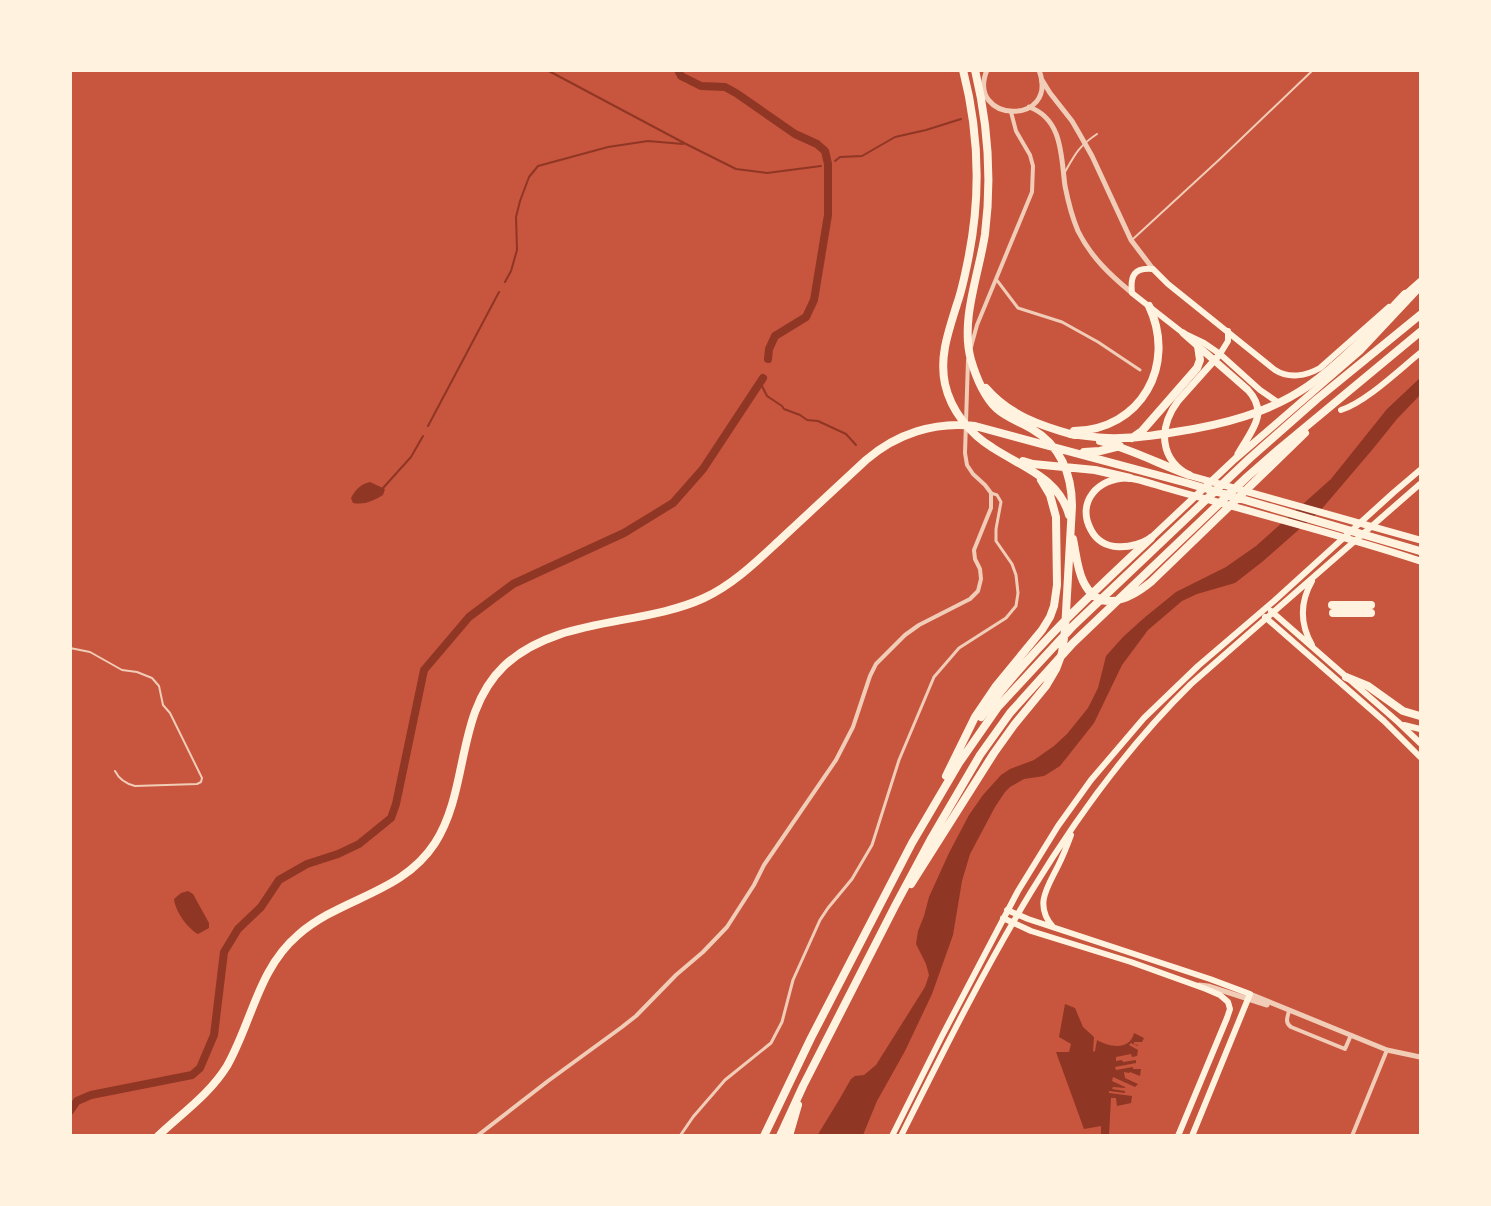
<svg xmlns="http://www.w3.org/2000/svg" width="1491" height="1206" font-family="'Roboto Condensed',sans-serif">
<rect width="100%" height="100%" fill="#c8553d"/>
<path fill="#8f3625" d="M1420 378V395L1397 419 1372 450 1320 511 1262 562 1235 583 1197 594 1182 601 1148 630 1122 665 1094 723 1060 766 1044 776 1024 779 1010 787 1005 792 995 807 970 854 962 881 953 935 932 994 905 1051 877 1101 863 1135 817 1136 839 1100 851 1079 855 1076 864 1075 876 1065 925 987 929 975 926 964 916 944 918 931 924 916 929 897 949 853 969 815 983 795 1001 775 1010 769 1034 760 1054 746 1067 734 1088 708 1098 688 1106 656 1123 637 1144 618 1176 592 1226 567 1256 546 1331 479 1387 409Z
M370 482 385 489 383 495C373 501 365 505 353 503L351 498C356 489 361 484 370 482Z
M188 891 193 894 209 923V928L198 934C188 929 175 911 174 899L181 893Z
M1065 1004 1075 1008 1083 1027 1094 1037 1093 1052 1095 1051 1097 1040C1109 1047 1130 1051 1134 1033L1144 1038 1142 1042H1134V1044L1138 1045V1046L1131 1043 1129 1045 1138 1050 1137 1056 1132 1057 1131 1054 1116 1057V1061L1122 1060 1123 1062 1136 1060V1063L1115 1067 1116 1070 1133 1067V1069H1141L1140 1076 1130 1072 1129 1073 1124 1072 1125 1078 1138 1084 1135 1087 1113 1077 1112 1081 1125 1087V1088L1113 1087 1112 1089 1125 1091V1093L1109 1091V1093L1132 1096 1131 1103 1117 1106 1116 1098H1111L1109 1135H1101V1126L1084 1129 1056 1052H1069L1071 1044 1059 1037Z"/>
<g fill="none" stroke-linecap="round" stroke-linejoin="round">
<path stroke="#8f3625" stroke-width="2" d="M547 70 686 144 736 169 767 173 821 166
M835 161 840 157 862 156 895 137 926 130 961 119
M505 282 511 271 517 250 516 217 520 201 529 177 538 166 608 147 648 141 683 144
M760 382 767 396 782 406 784 409 800 415 807 420 818 421 846 434 856 445
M428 426 499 292
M383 488 411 457 423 436"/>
<path stroke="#8f3625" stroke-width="8" d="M678 70 681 76 701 86 725 87 736 93 795 134 817 144 825 151 828 164V215L814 300 806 317 775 336 769 349 768 359
M70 1111 77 1101 91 1095 192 1075 200 1068 214 1035 224 952 238 929 261 907 279 880 307 864 338 854 359 844 391 818 396 804 424 670 469 617 513 584 624 533 673 503 703 469 763 378"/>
<path stroke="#f1ccb7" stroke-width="2" d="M1065 172C1075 154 1079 146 1097 134
M1133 239 1221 158 1313 70
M70 648 90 652 122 670 137 672 152 678 159 686 163 705 170 713 202 778 201 782 197 784 135 786C127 784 119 779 115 771"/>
<path stroke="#f1ccb7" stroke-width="3" d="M996 279 1018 308 1062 322 1098 342 1140 370
M680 1136 693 1117 725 1080 771 1043 782 1022 793 980 820 920 828 908 852 879 872 845 899 760 934 677 959 648 1006 618 1016 606 1018 593 1016 575 1012 564 996 541V529L1001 502 997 495 991 493"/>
<path stroke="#f1ccb7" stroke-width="4" d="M971 347 977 325 1032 192 1033 166 1030 155 1016 131 1011 112
M1289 1011C1287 1018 1285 1023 1291 1027L1345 1049 1351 1035
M477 1136 548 1081 622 1027 636 1016 676 975 703 952 727 927 754 885 764 865 836 760 853 727 870 676 876 664 905 635 919 625 970 599 978 591 981 579 980 569 975 559 974 550 991 508V493L985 485 973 474 967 465 965 453 968 360
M1352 1136 1387 1050"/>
<path stroke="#f1ccb7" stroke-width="5" d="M987 70C965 123 1060 127 1039 70
M1042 80 1050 93 1072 121 1079 133 1092 156 1131 240 1153 269
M1029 107C1063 119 1061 157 1065 186 1068 201 1072 217 1078 231 1091 257 1110 275 1132 293
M1199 985 1208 986 1267 1005
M1250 994 1387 1050 1420 1057"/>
<path stroke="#fff3e0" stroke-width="6" d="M1402 297 1420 281
M1220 354 1228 341V331
M1276 401 1260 390 1220 354 1204 343 1183 333 1132 293C1130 276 1134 267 1153 269L1168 284 1275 370C1289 379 1306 376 1320 368L1389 307
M1341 410C1366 402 1399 370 1420 353
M1271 611 1398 722 1420 743
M1265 617 1384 721 1420 757
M1312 645C1300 624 1300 602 1312 581
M1404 725 1420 729
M1007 910 1028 919 1210 979 1250 994 1192 1136
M1003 918 1031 931 1131 962 1206 989 1220 995 1228 1002 1230 1009 1227 1018 1178 1136
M1053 927C1034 905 1047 888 1058 866 1063 856 1067 846 1071 835
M892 1136 942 1036 1018 891 1058 826 1091 780 1144 718 1198 666 1274 601 1393 493 1420 470
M901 1136C981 976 1062 811 1191 684L1420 484"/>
<path stroke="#fff3e0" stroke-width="7" d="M1420 287 1360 351 1235 459 1151 538C1132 549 1103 553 1091 530 1076 502 1098 478 1127 478 1135 478 1145 482 1153 484 1172 490 1191 495 1210 500 1280 520 1351 538 1420 561
M1183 333 1248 390C1270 414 1250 432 1238 454
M1220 354 1178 401C1158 428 1159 460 1191 476L1420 540"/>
<path stroke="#fff3e0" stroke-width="8" d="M963 70C979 132 981 197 968 260 965 275 962 290 957 304 949 330 939 356 945 384 951 411 970 434 993 448 1022 467 1059 478 1069 515
M986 388C1009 415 1041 426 1074 435
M1074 431C1141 430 1177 365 1149 306
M1070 434C1086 436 1103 439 1120 438 1138 438 1157 435 1175 432 1222 425 1269 413 1308 386 1345 360 1375 326 1405 294
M1132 438 1142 431 1197 368 1200 360 1198 346
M1100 441C1131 449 1159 464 1189 475
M1084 452 1100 451 1120 446
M1023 461 1033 464 1095 470 1130 478
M1073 539C1076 553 1077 568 1083 581 1099 615 1130 599 1151 582L1305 433
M1332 605H1371
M1333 613H1371
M1346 677 1368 686 1403 711 1420 716
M981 717C1030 651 1091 594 1151 538
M946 776 975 717 996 686 1042 630 1050 617 1054 606 1057 585 1056 517 1050 495 1041 480
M911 884 994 753 1014 725 1046 686 1056 669 1062 653 1065 630 1072 506C1072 474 1060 445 1032 429 1020 422 1007 418 996 408 983 395 976 377 971 360 960 320 979 274 985 234 992 179 988 124 975 70
M158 1136C182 1113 209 1095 227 1066 252 1022 258 969 298 935 341 897 402 894 435 843 470 788 455 713 504 666 557 616 641 627 704 598 734 584 758 560 782 538 810 512 838 486 866 460 896 434 935 421 975 426L1187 483 1420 551
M764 1136 811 1038 912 843 959 763 998 707 1074 625 1250 458 1317 399 1420 315
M780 1136 803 1086 895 906 932 837 980 755 1010 713 1073 643 1247 477 1279 449 1420 332
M789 1136 798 1105"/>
</g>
<rect width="1491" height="1206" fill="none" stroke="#fff3e0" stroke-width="144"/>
</svg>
